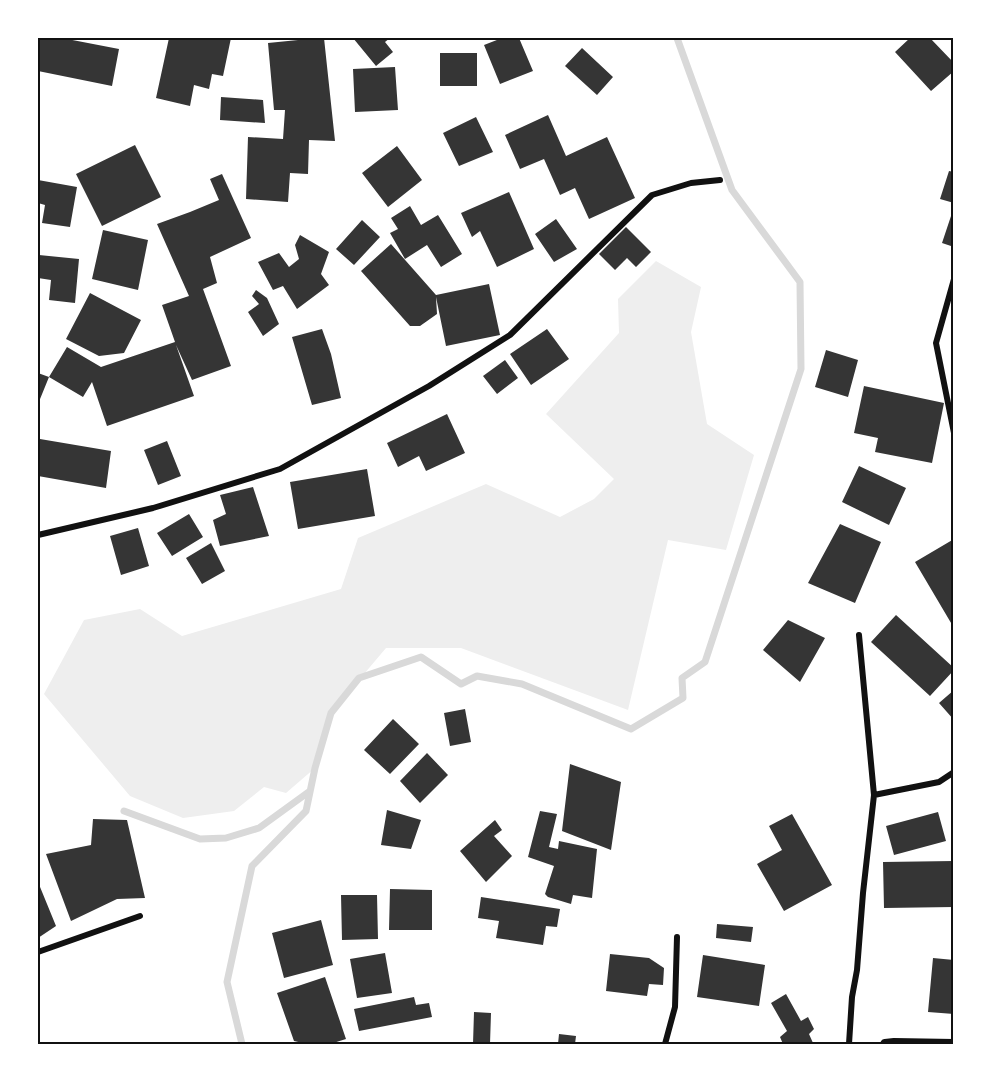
<svg xmlns="http://www.w3.org/2000/svg" width="991" height="1082" font-family="'DM Sans',sans-serif">
<rect width="100%" height="100%" fill="#fff"/>
<path fill="#eee" d="M656 261 701 287 691 332 707 424 754 455 726 550 668 540 628 710 461 648H386L331 713 315 768 286 793 264 787 234 811 183 818 130 796 44 694 84 620 140 609 182 636 341 589 358 538 486 484 560 517 594 499 614 479 546 414 619 333 618 299Z"/>
<g fill="none" stroke-linecap="round" stroke-linejoin="round">
<path stroke="#d9d9d9" stroke-width="7" d="M124 811 200 839 226 838 259 828 310 791
M242 1044 227 982 252 866 306 811 315 768 331 713 359 678 421 657 461 684 477 676 522 684 631 729 683 698 682 678 705 662 801 369 800 282 732 190 677 38"/>
</g>
<path fill="#353535" d="M38 38H62L119 49 112 86 38 71Z
M169 38H231L223 76 212 74 209 89 194 85 190 106 156 98Z
M318 38H324L335 141 309 140 308 174 290 173 288 202 246 199 248 137 283 139 285 110H274L268 43Z
M353 38H390L385 42 393 52 376 66Z
M502 38H519L533 71 500 84 484 45Z
M910 38H930L954 63V71L931 91 895 52Z
M582 48 613 77 597 95 565 66Z
M440 53H477V86H440Z
M395 67 398 110 355 112 353 69Z
M221 97 263 100 265 123 220 120Z
M548 115 566 156 607 137 635 198 589 219 575 188 560 195 544 159 520 169 505 135Z
M476 117 493 152 459 166 443 133Z
M135 145 161 197 102 226 76 174Z
M397 146 422 180 388 207 362 173Z
M949 171 954 172V203L940 199Z
M222 174 251 238 210 257 217 283 203 289 231 366 192 380 176 345 194 396 107 426 92 382 83 397 49 377 67 347 101 367 175 342 162 305 189 296 157 224 190 212 219 200 210 179Z
M38 180 77 187 70 227 42 223 45 205 38 203Z
M509 192 534 249 497 267 480 231 472 237 461 213Z
M410 206 421 225 438 215 462 254 441 267 427 245 405 259 390 233 398 229 391 218Z
M954 207V247L942 243Z
M556 219 577 249 554 262 535 234Z
M362 220 380 237 354 265 336 249Z
M626 227 651 252 636 267 627 258 615 270 599 254Z
M103 230 148 240 138 290 92 279Z
M300 235 329 252 321 274 329 285 297 309 283 286 273 290 258 262 279 253 289 267 299 259 295 245Z
M391 244 436 295 489 284 500 335 446 346 436 297 437 314 420 326H410L361 271Z
M39 255 79 259 75 303 49 300 51 280 38 278Z
M256 290 267 298 279 324 263 336 248 312 259 304 252 296Z
M90 293 141 320 124 353 99 356 66 339Z
M322 329 331 354 341 398 312 405 292 337Z
M547 329 569 359 531 385 510 354Z
M826 350 858 360 848 397 815 387Z
M505 360 518 378 497 394 483 376Z
M38 373 49 377 38 404Z
M864 386 944 403 932 463 875 452 878 438 854 433Z
M447 414 465 453 426 471 419 456 398 467 387 443Z
M40 439 111 451 106 488 38 476V456Z
M167 441 181 476 158 485 144 450Z
M859 466 906 488 889 525 842 502Z
M367 469 375 516 298 529 290 482Z
M253 487 269 536 220 546 213 520 226 514 220 495Z
M189 514 203 537 172 556 157 533Z
M840 524 881 542 855 603 808 583Z
M138 528 149 566 121 575 110 536Z
M954 539V628L915 562Z
M211 543 225 571 202 584 186 558Z
M896 615 954 668V670L930 696 871 642Z
M788 620 825 638 800 682 763 650Z
M954 690V720L939 703Z
M465 709 471 742 450 746 444 713Z
M393 719 419 744 390 774 364 750Z
M427 753 448 775 420 803 400 781Z
M570 764 621 782 611 850 562 831Z
M387 810 421 820 411 849 381 845Z
M540 811 557 814 549 847 558 849 559 841 597 849 592 898 573 895 571 904 548 897 545 894 554 866 528 857Z
M938 812 946 841 894 855 886 826Z
M792 814 832 885 784 911 757 864 782 850 769 826Z
M93 819 127 820 145 898 117 899 71 921 46 854 91 845Z
M495 820 502 830 494 836 512 856 486 882 460 851Z
M954 861V907L884 908 883 862Z
M38 882 56 926 38 938Z
M390 889 432 890V930H389Z
M341 895H377L378 939 342 940Z
M481 897 560 909 557 927 546 926 543 945 496 938 499 921 478 918Z
M321 920 333 965 284 978 272 933Z
M717 924 753 927 751 942 716 938Z
M385 953 392 993 357 998 350 959Z
M610 954 649 958 664 968 663 985 649 984 647 996 606 991Z
M703 955 765 965 759 1006 697 997Z
M933 958 954 960V1014L928 1012Z
M325 977 346 1039 330 1044H307L294 1041 277 993Z
M786 994 801 1021 808 1017 814 1029 809 1034 813 1043 810 1044H783L780 1037 787 1031 771 1003Z
M414 997 416 1005 429 1003 432 1017 359 1031 354 1009Z
M474 1012 491 1013 490 1044H473Z
M559 1034 576 1036 575 1044H558Z"/>
<g fill="none" stroke-linecap="round" stroke-linejoin="round">
<path stroke="#111" stroke-width="6" d="M954 279 936 343 954 433
M38 535 153 508 280 469 429 386 510 335 652 195 691 183 720 180
M874 795 939 782 954 772
M38 952 140 916
M665 1044 675 1007 677 937
M849 1044 852 997 857 970 863 893 874 795 859 635"/>
<path stroke="#111" stroke-width="10" d="M885 1044 894 1043 954 1044"/>
</g>
<rect width="991" height="1082" fill="none" stroke="#ffffff" stroke-width="78"/>
<rect x="39" y="39" width="913" height="1004" fill="none" stroke="#111" stroke-width="2"/>
</svg>
